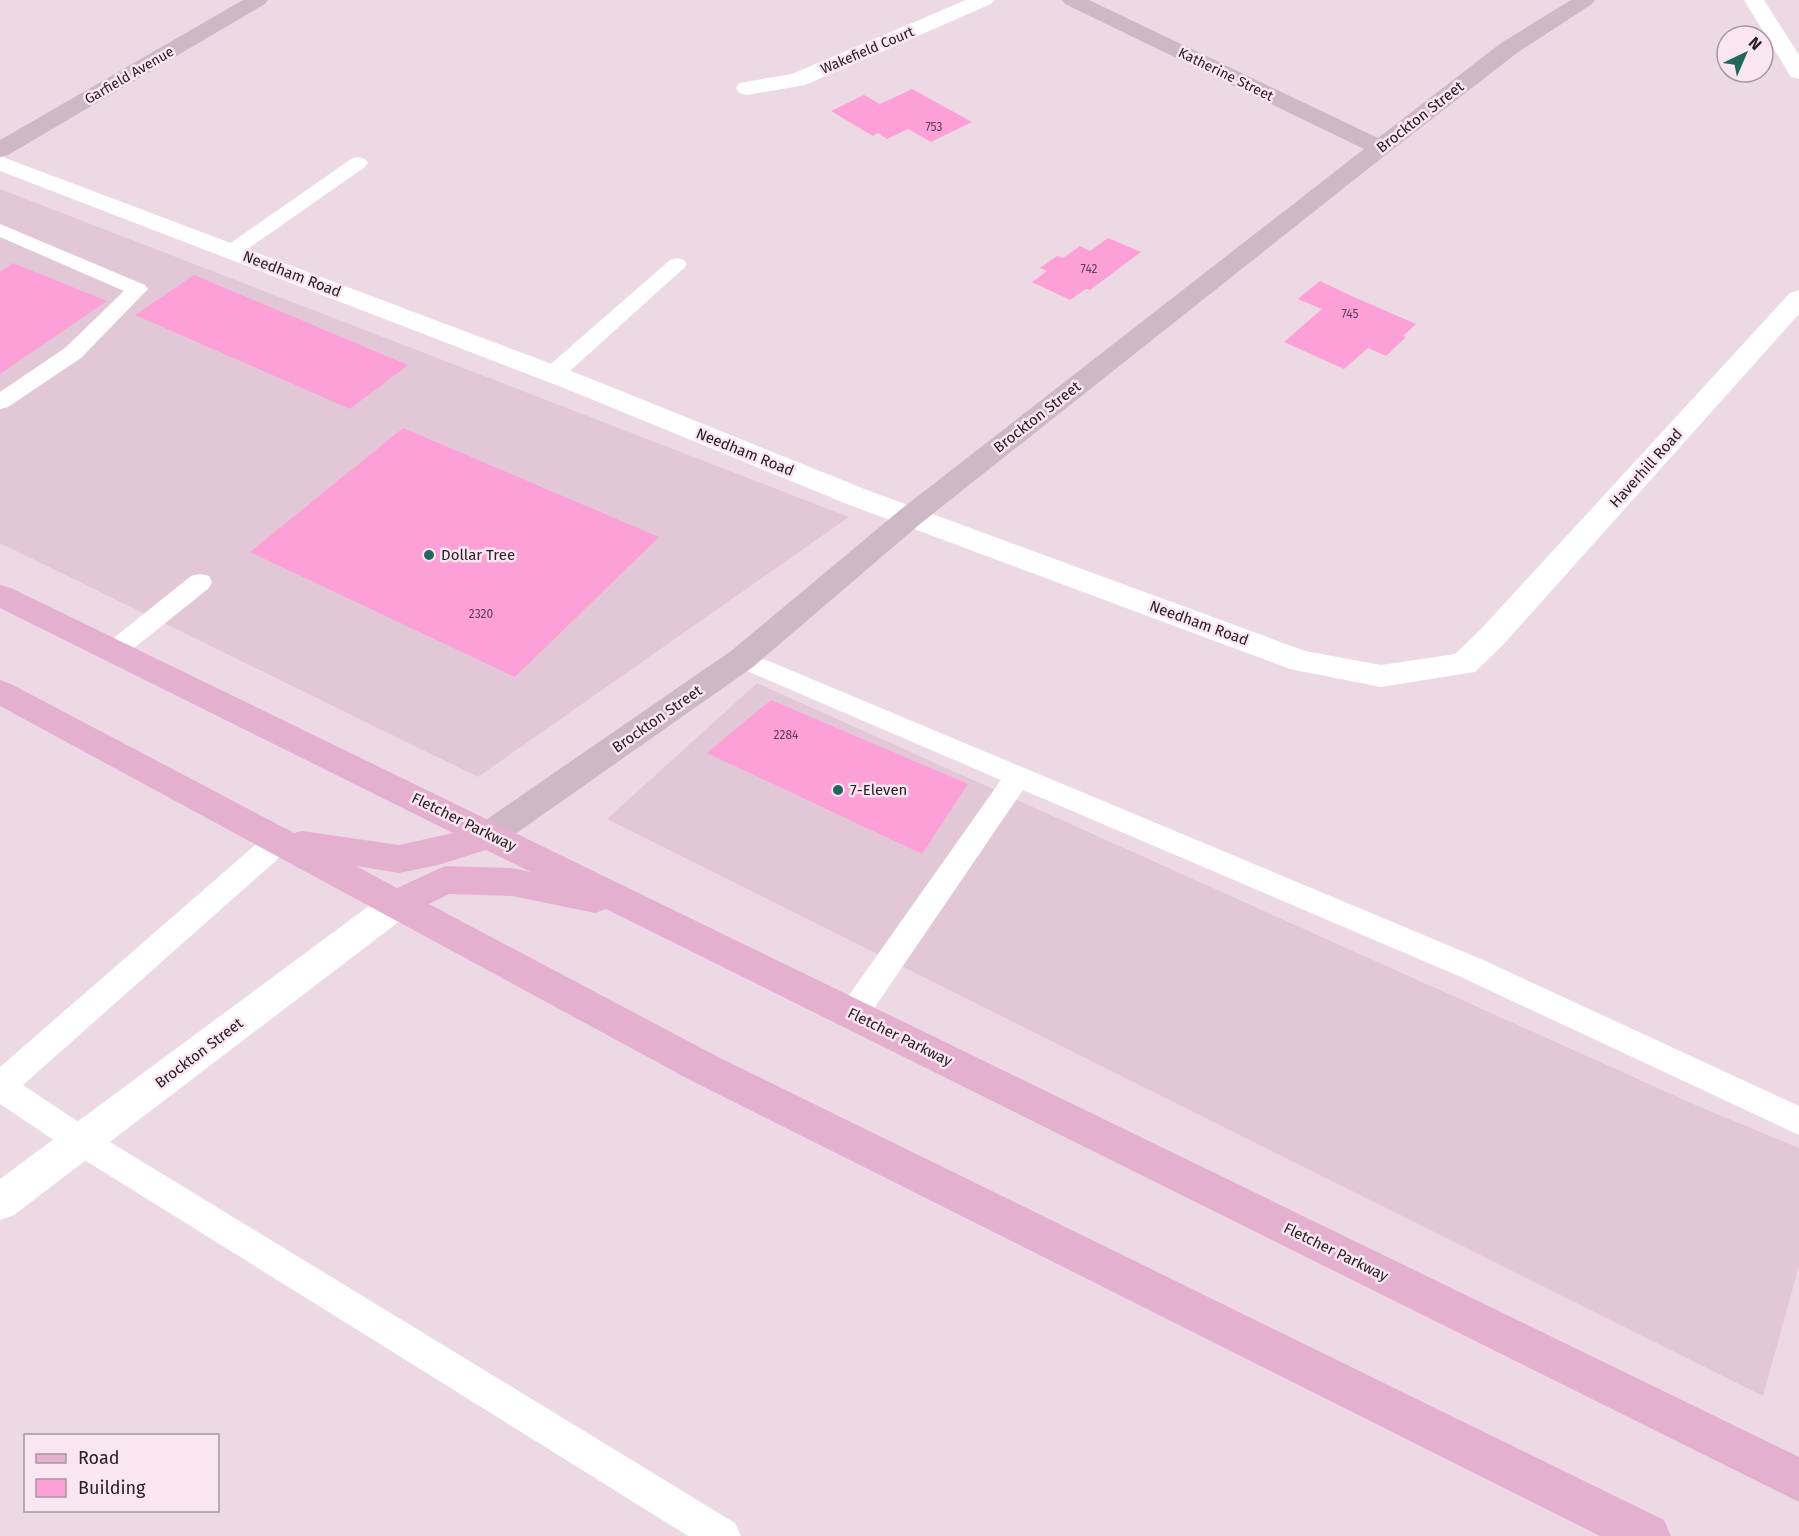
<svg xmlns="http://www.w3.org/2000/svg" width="1799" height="1536" font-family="'Fira Sans',sans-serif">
<rect width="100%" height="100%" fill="#edd9e4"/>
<path fill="#e2c8d7" d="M0 189 849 517 478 777 0 543Z
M757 683 1700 1107 1799 1148V1266L1763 1396 607 819Z"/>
<path fill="#fda0d7" d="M912 89 972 122 931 142 908 129 887 139 878 133 873 136 831 111 864 95 880 104Z
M1108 238 1141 252 1090 290 1086 289 1070 300 1032 282 1047 271 1040 268 1057 256 1063 258 1080 246 1090 251Z
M13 263 107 301 0 374V272Z
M194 275 408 365 350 409 135 315Z
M1320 281 1356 298 1416 324 1403 336 1406 337 1386 356 1368 348 1344 369 1284 342 1322 309 1298 299Z
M403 428 659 537 515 677 250 552Z
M771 700 968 784 922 854 707 753Z"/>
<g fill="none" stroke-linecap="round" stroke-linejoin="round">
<path fill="#fff" fill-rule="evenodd" d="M358 157 365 159 368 163 365 167 239 255H225L222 251 225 247 351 159Z
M0 224 145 285 148 289 81 358 8 407 0 409V392L65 348 124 291 0 237Z
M677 258 684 260 687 264 684 268 561 379 553 381 545 379 542 374 545 369 670 260Z
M200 574 209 576 212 582 209 588 123 657 114 660 105 657 101 651 105 645 191 576Z
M742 650 1481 959 1799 1106V1135L1461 977 1023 790 864 1023 853 1027 842 1023 838 1014 842 1005 1001 780 733 665 729 659 733 653Z
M279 830 289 833 293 841 289 849 23 1085 92 1131 735 1523 741 1536H688L70 1151 0 1104V1067L269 833Z"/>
<path fill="#fff" fill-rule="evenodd" d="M966 0H994L991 4 805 85 747 95 739 93 736 88 739 83 792 74Z
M1744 0H1764L1799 55V79L1791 77Z
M0 156 589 378 867 490 1305 651 1381 665 1455 654 1481 629 1790 293 1799 290V314L1503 645 1475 672 1381 687 1290 669 847 504 569 390 0 171Z
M397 890 409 894 415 904 409 914 14 1215 0 1220V1179L385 894Z"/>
<path fill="#cfb8c6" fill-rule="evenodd" d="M243 0H268L265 4 8 155 0 157V140Z
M1062 0H1089L1378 138 1501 43 1571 0H1595L1592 4 1517 53 1388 153 920 524 753 667 501 844 489 848 477 844 472 835 477 826 731 651 900 510 1364 149 1065 4Z"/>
<path fill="#e5b0d0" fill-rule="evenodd" d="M0 585 11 588 1799 1457V1502L606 909 595 913 512 896 449 894 429 904 718 1057 1664 1520 1671 1536H1600L692 1081 0 706V680L11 684 294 833 302 831 399 845 453 833 0 608ZM486 850 531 872 512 868 445 866 397 888 356 866 399 873 438 865Z"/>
</g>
<g fill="#20685e" stroke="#fae6f1" stroke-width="2">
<circle cx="429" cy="555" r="6"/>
<circle cx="838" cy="790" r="6"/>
</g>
<g text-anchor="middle" stroke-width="5" stroke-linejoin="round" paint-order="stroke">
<g font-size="12" fill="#5d4152">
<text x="934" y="131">753</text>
<text x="1089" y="273">742</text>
<text x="1350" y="318">745</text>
<text x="481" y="618">2320</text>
<text x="786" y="739">2284</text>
</g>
<g font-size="14" fill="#282125" stroke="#fae6f1">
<text transform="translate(867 50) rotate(-23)" y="5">Wakefield Court</text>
<text transform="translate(1226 74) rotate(26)" y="5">Katherine Street</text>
<text transform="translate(129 75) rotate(-30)" y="5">Garfield Avenue</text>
</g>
<g font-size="15" fill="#282125" stroke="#fae6f1">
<text transform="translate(1420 117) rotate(-38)" y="5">Brockton Street</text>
<text transform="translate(292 274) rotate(21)" y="5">Needham Road</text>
<text transform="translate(1037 417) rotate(-38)" y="5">Brockton Street</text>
<text transform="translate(745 452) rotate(22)" y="5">Needham Road</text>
<text transform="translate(1646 468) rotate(-48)" y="5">Haverhill Road</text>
<text transform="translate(1199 623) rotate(20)" y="5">Needham Road</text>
<text transform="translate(657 719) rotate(-35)" y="5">Brockton Street</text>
<text transform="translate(464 822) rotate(26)" y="5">Fletcher Parkway</text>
<text transform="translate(900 1037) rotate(26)" y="5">Fletcher Parkway</text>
<text transform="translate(199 1053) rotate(-37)" y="5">Brockton Street</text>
<text transform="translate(1336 1252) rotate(26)" y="5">Fletcher Parkway</text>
</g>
<g font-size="15" fill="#282125" stroke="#fae6f1" text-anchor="start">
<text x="441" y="560">Dollar Tree</text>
<text x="850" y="795">7-Eleven</text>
</g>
</g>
<rect x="24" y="1434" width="195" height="78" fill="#fae6f1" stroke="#a6979f" stroke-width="1.5"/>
<rect x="36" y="1454" width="30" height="9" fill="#e5b0d0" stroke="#a6979f" stroke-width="1.5"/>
<text x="78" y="1464" font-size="18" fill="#282125">Road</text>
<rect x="36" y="1479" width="30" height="18" fill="#fda0d7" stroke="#a6979f" stroke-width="1.5"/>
<text x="78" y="1494" font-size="18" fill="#282125">Building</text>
<g transform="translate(1745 54) rotate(44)"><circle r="28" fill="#fae6f1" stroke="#a6979f" stroke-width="1.5"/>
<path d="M0-4.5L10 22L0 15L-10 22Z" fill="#20685e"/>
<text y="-9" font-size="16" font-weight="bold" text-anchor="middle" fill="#282125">N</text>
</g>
</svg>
